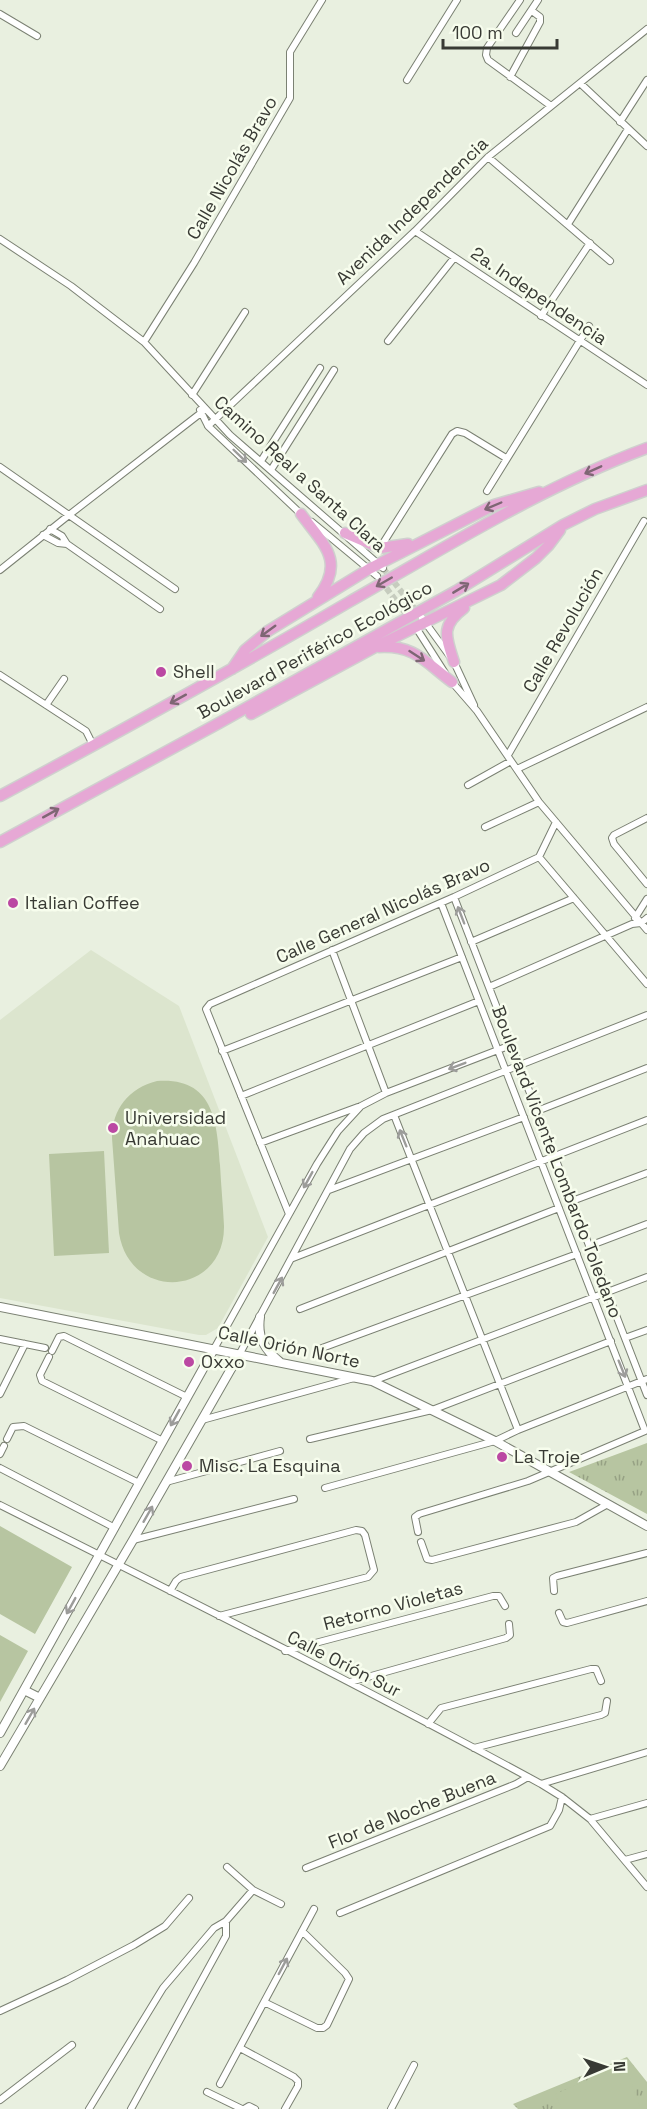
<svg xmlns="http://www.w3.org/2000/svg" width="647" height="2109" font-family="'Space Grotesk',sans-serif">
<defs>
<pattern id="grass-tufts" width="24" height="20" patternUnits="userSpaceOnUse" patternTransform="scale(1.5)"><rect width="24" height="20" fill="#b7c5a1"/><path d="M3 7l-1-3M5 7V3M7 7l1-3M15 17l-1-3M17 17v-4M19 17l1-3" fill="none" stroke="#96a184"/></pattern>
</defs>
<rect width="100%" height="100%" fill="#e9f0e0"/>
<path fill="#dce5ce" d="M91 950 179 1006 268 1237 218 1328 206 1335H199L0 1298V1020Z"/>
<path fill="url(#grass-tufts)" d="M647 1443V1514L569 1472Z
M627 2057 647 2082V2109H518L513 2104Z"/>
<path fill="#b7c5a1" d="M157 1081C214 1077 217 1122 220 1165 221 1185 223 1205 224 1226 225 1296 130 1303 119 1233L112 1138C112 1109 129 1088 157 1081Z
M104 1151 109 1253 54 1256 49 1154Z
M0 1526 72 1567 35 1634 0 1614Z
M0 1635 28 1651 0 1702Z
M625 2064 640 2107 634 2109H562L555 2094Z"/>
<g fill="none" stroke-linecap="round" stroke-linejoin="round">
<path stroke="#c6ccbe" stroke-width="6" stroke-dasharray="6 3" stroke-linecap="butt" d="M383 568 418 613
M381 581 409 618"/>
<defs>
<path id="street" d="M520 0 487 48 486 55 488 60 551 106
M0 14 37 36
M516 33 538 0
M510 77 540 22V17L532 11
M407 80 457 0
M581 84 647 146
M620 122 647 80
M488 157 610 261
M568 224 628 129
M415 231 647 385
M0 239 71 286 144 342 230 435 383 568
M541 316 590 243
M388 341 454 258
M144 342 194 263 290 98V52L322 0
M192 395 245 312
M200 410 208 426 301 514
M208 426 415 231 488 157 647 29
M261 461 320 368
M0 467 175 589
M271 470 334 370
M487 491 589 326
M312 522 377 576
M50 529 62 536 67 544 160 609
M43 535 58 543 67 544
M380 548 452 434 457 431 465 433 506 458
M0 570 69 515 206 409
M422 618 454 662 474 705
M415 626 445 673
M0 675 86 731 93 745
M451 681 477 711 539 802 647 930
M46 705 64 679
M508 755 644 521
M517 769 647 707
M468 785 511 761
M647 818 614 835 612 838 614 844 647 884
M485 827 539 802
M539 857 647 984
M454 897 647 1395
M635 918 647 899
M471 942 574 898
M332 950 386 1093
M489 987 632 924 641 923 647 918
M222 1051 462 957
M241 1096 479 1001
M537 1111 647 1068
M394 1115 518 1430
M260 1143 358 1107
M329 1190 524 1117
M572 1201 647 1173
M289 1214 206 1009 210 1004 454 897 539 857 556 822
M589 1246 647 1224
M293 1258 647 1120
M300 1309 559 1208
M625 1338 647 1330
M0 1339 45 1348
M322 1348 577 1254
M214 1349 317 1164 338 1131 361 1106 386 1093 511 1045
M52 1351 59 1337 64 1336 187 1397
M239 1355 350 1149 364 1133 383 1119 647 1015
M49 1357 40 1375 42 1381 163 1441
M373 1381 647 1277
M0 1394 25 1344
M202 1420 354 1378
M7 1439 13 1427 24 1426 139 1483
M310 1439 432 1410 611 1341
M0 1454 4 1446
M0 1468 115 1528
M166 1482 280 1451
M325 1488 495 1441 518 1430 647 1379
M0 1505C181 1596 363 1687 541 1784L562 1797 590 1819 647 1887
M418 1532 415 1517 419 1514 528 1481 645 1431 441 903
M133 1540 294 1499
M421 1542 427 1559 432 1560 576 1522 608 1504
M170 1591 176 1581 181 1577 356 1530 362 1531 365 1535 374 1570 368 1577 219 1616
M554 1591 553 1578 557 1576 647 1553
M559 1613 563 1622 567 1623 647 1601
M285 1651 493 1596H499L505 1606
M350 1682 506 1638 510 1635 509 1624
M428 1724 441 1708 591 1669H596L601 1681
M474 1748 601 1715 605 1713 607 1701
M541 1784 647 1752
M590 1819 647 1803
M625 1860 647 1854
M227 1867 253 1890 281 1904
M306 1868 516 1784 528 1777
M340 1913 550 1826 559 1810 562 1797
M264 2002 317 2028H323L327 2025 349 1979 345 1973 302 1931
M0 2011 67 1980 134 1945 165 1926 189 1898
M240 2048 294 2077 298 2081V2086L285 2109
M220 2084 314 1909
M207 2092 242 2109
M0 2100 72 2045
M89 2109 163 1988 214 1928 226 1921 253 1890
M131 2109 226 1936V1921
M244 2109 249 2106 255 2109
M391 2109 414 2065"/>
<path id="secondary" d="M0 1307 372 1381 495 1441 647 1526
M260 1317C257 1338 265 1350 280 1362
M24 1690 40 1698
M0 1733 214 1349
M0 1766 133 1540 239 1355"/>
<path id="highway" d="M301 514C323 544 346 561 318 597
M345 533 380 548 408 544
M379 647C415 645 425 662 452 682
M454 662C446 637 440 626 464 608
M232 669 245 650 268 631 369 569 494 505 539 492
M251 714 375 647 501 585 536 558 548 546 560 530
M0 796C117 733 234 669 349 602 446 547 542 487 647 448
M0 842 219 723 456 591 563 525 595 509 647 490"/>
</defs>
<use href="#street" stroke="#7b8173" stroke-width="8"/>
<use href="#secondary" stroke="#7b8173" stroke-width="10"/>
<use href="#highway" stroke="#cfd0ce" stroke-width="13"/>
<use href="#street" stroke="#fff" stroke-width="6"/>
<use href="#secondary" stroke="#fff" stroke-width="8"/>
<use href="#highway" stroke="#e6a8d5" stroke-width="10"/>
</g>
<defs><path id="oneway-shaft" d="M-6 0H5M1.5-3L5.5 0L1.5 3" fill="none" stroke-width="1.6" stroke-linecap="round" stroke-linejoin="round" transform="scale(1.5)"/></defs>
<g stroke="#9c9c9a">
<use href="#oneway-shaft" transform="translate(240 456) rotate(44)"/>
<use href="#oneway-shaft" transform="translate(461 915) rotate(-111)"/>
<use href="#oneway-shaft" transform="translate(457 1066) rotate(159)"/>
<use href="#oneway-shaft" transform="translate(403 1138) rotate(-112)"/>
<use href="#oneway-shaft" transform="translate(308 1180) rotate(119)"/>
<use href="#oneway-shaft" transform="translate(278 1285) rotate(-61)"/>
<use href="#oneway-shaft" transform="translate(622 1369) rotate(68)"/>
<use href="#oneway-shaft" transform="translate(175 1418) rotate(119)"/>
<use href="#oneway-shaft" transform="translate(148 1514) rotate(-60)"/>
<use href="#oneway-shaft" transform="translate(71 1606) rotate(119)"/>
<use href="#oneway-shaft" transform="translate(30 1716) rotate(-60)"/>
<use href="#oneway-shaft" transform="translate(283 1966) rotate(-62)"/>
</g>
<g stroke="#7e6674">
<use href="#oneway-shaft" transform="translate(593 470) rotate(156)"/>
<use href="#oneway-shaft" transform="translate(493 506) rotate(157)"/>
<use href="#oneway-shaft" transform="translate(384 582) rotate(150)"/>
<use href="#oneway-shaft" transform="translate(461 588) rotate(-31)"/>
<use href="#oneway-shaft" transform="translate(268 631) rotate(144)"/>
<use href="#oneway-shaft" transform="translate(417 656) rotate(33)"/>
<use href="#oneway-shaft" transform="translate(178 699) rotate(151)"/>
<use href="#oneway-shaft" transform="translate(51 813) rotate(-29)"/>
</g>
<g fill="#bb48a3" stroke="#f7fded" stroke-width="2">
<circle cx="161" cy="672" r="6"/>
<circle cx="13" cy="903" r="6"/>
<circle cx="113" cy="1128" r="6"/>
<circle cx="189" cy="1362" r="6"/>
<circle cx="502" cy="1457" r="6"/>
<circle cx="187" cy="1466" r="6"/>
</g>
<g text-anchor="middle" stroke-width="5" stroke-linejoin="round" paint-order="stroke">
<g font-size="18" fill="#383a34" stroke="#f7fded">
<text transform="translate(232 168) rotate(-60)" y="6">Calle Nicolás Bravo</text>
<text transform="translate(412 211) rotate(-44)" y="6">Avenida Independencia</text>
<text transform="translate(539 296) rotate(34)" y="6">2a. Independencia</text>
<text transform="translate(300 474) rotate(42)" y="6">Camino Real a Santa Clara</text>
<text transform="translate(563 630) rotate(-60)" y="6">Calle Revolución</text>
<text transform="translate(315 650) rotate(-29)" y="6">Boulevard Periférico Ecológico</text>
<text transform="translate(383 911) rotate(-24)" y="6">Calle General Nicolás Bravo</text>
<text transform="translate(557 1162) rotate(69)" y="6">Boulevard Vicente Lombardo Toledano</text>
<text transform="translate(289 1347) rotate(12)" y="6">Calle Orión Norte</text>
<text transform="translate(393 1606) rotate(-15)" y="6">Retorno Violetas</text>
<text transform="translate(344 1664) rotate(27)" y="6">Calle Orión Sur</text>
<text transform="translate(412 1810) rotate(-22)" y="6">Flor de Noche Buena</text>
</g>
<g font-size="18" fill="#383a34" stroke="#f7fded" text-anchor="start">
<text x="173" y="678">Shell</text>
<text x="25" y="909">Italian Coffee</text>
<text x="125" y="1124">Universidad<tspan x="125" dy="21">Anahuac</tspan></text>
<text x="201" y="1368">Oxxo</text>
<text x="514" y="1463">La Troje</text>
<text x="199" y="1472">Misc. La Esquina</text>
</g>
</g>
<g transform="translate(605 2067) rotate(88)" stroke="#f7fded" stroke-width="4.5" paint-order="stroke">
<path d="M0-4.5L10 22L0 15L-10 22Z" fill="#383a34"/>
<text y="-9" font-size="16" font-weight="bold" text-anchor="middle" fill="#383a34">N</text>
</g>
<path d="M443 39v9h114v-9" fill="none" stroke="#383a34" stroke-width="3"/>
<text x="452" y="39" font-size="18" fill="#383a34" stroke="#f7fded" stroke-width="4.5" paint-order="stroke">100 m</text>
</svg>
